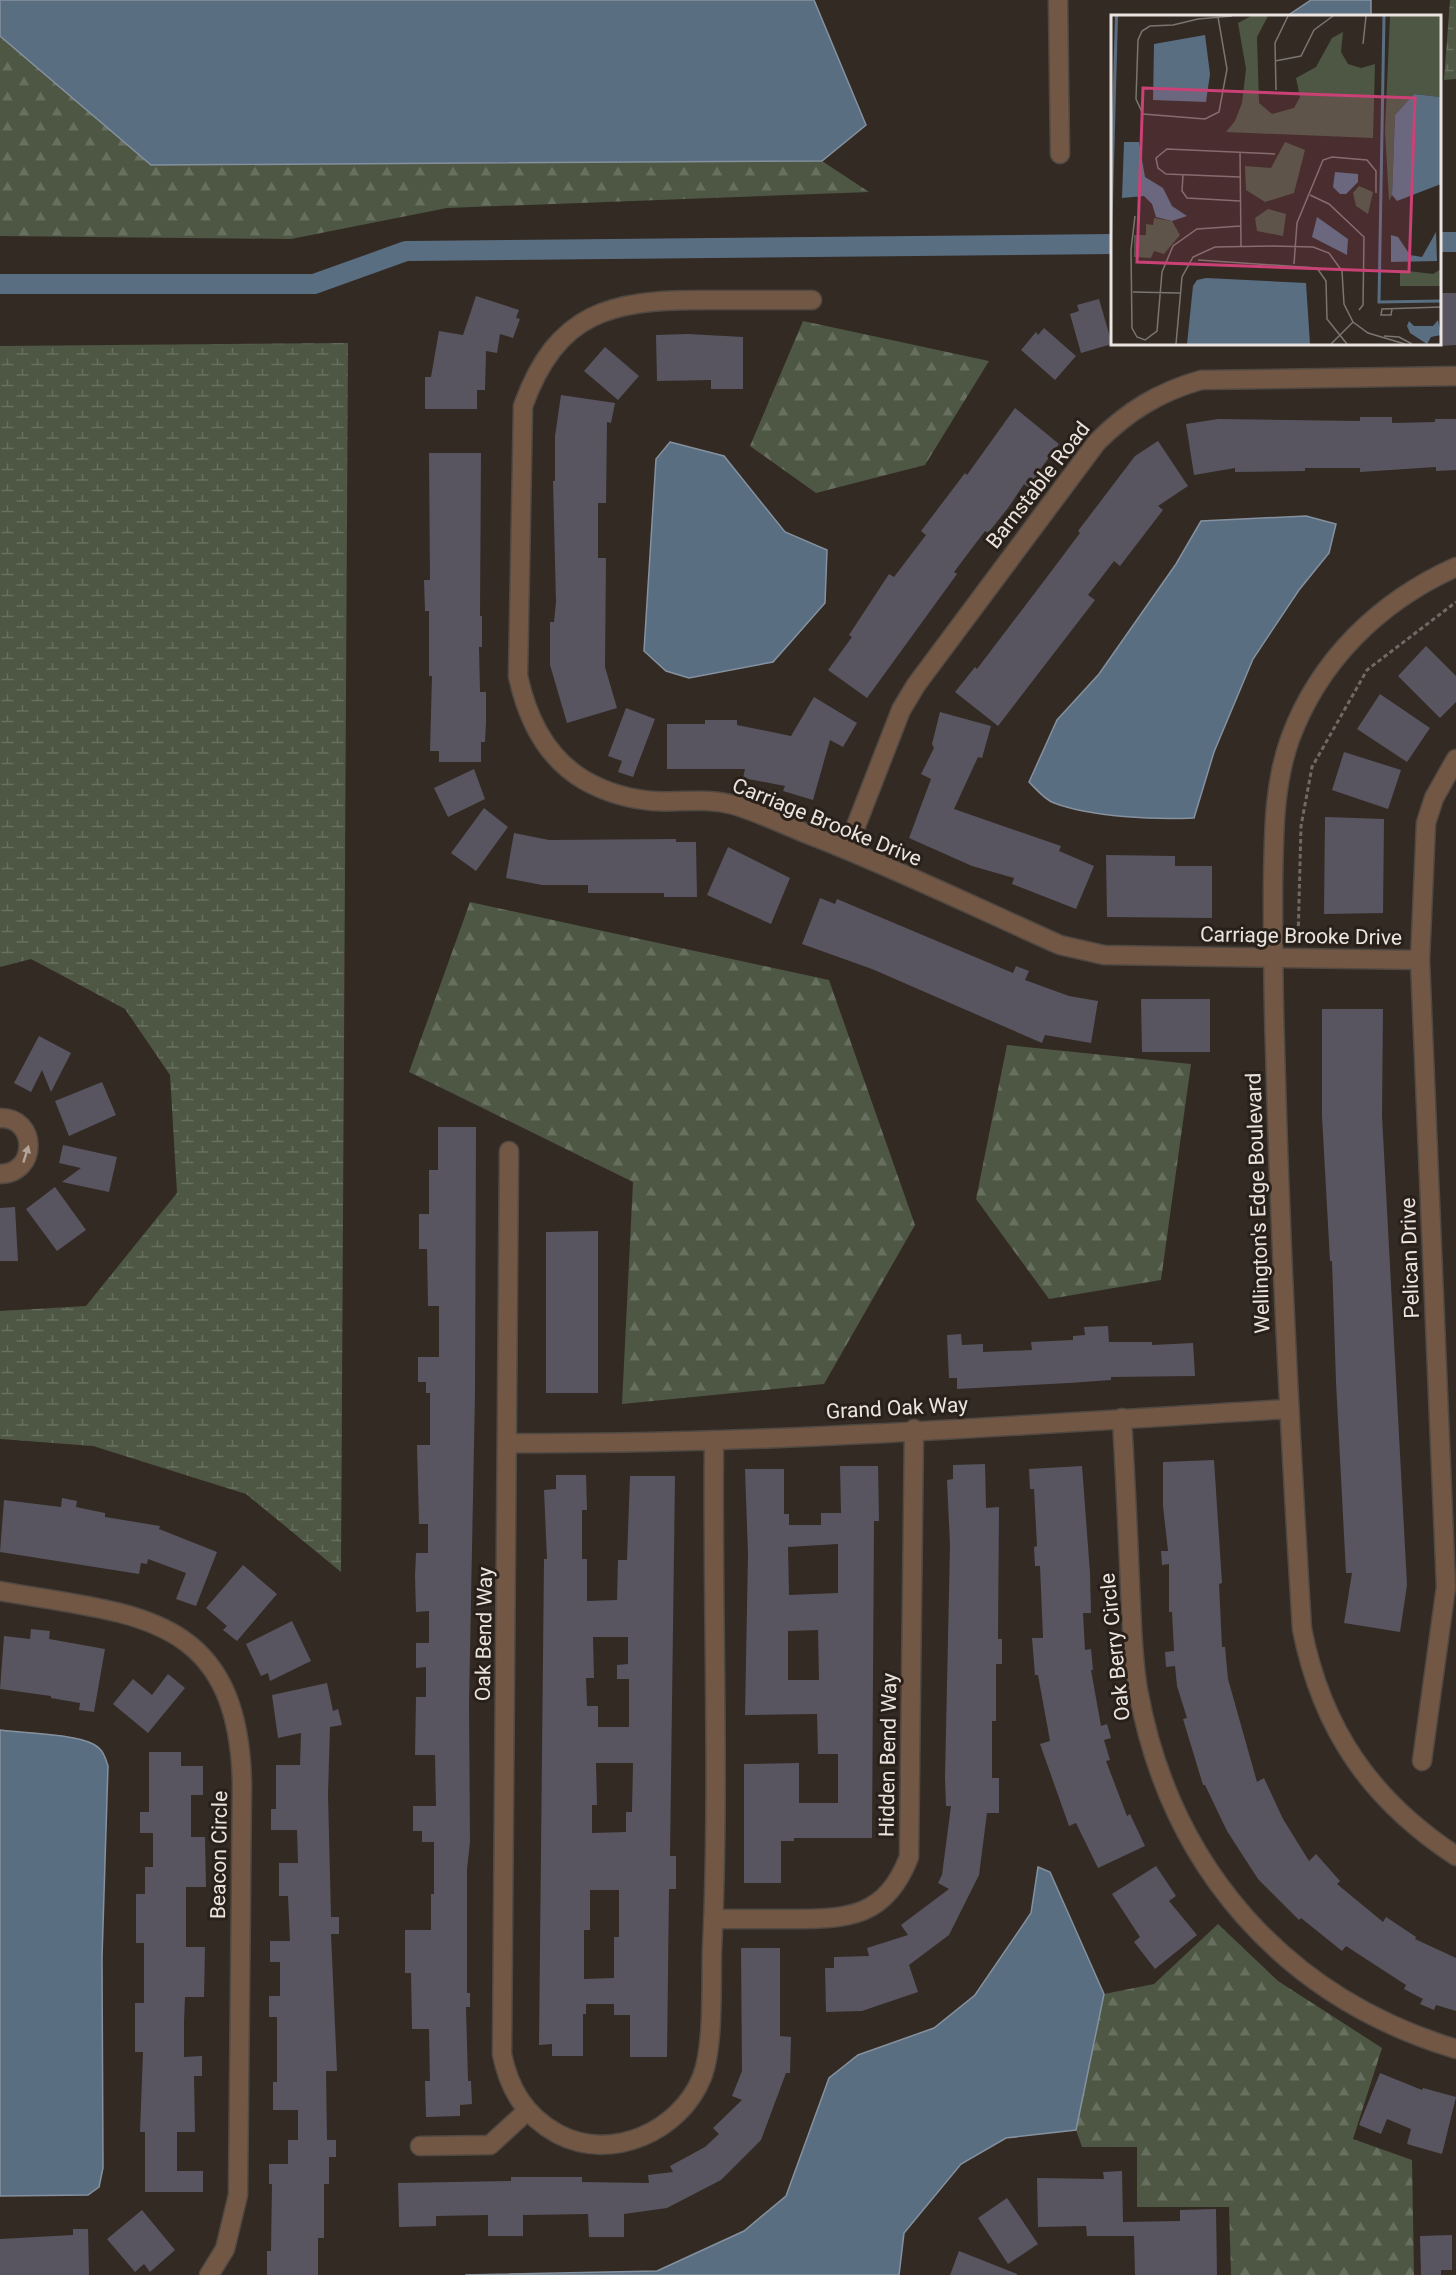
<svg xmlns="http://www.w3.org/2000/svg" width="1456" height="2275" font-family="Roboto,sans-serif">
<defs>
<pattern id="forest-firs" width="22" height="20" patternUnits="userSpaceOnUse" patternTransform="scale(1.5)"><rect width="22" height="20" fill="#4d5743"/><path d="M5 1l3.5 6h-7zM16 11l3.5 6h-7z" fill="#676f5e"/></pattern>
<pattern id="wetland-marsh" width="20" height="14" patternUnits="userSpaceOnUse" patternTransform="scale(1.5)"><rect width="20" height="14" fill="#4d5743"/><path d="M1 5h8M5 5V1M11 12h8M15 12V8" fill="none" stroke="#676f5e"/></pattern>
</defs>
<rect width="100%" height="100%" fill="#332a24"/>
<path fill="url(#forest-firs)" d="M0 36 151 165 822 161 869 192 447 208 291 239 0 236Z
M803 321 989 361 925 465 816 493 750 446Z
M470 902 829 980 915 1225 824 1384 622 1404 633 1182 409 1072Z
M1007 1045 1191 1064 1161 1280 1049 1299 976 1199Z
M1218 1924 1278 1981 1382 2048 1353 2139 1412 2160 1414 2275H1231L1229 2207H1137V2147H1082L1076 2130 1104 1994 1154 1984Z"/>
<path fill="url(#wetland-marsh)" d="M1450 0H1456V79L1444 80Z
M348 343 341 1572 246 1494 93 1446 0 1439V1311L86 1306 177 1193 170 1075 125 1009 31 959 0 967V346Z"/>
<path fill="#5a6e82" stroke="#85919e" stroke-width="1.5" d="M0 0H814L866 125 822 161 151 165 0 36Z
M1311 0H1371V16H1287Z
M670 442 724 456 785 532 827 550 825 603 773 662 689 678 666 671 644 651 656 459Z
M1306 516 1336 524 1329 553 1299 590 1253 659 1214 752 1194 818C1155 820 1092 817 1054 803 1045 800 1036 789 1029 782L1057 720 1099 674 1176 564 1201 521Z
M0 1730C24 1733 74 1734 93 1744 103 1749 105 1757 108 1766L102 1958 103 2168 99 2187 88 2195 0 2196Z
M1038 1867 1050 1872 1104 1994 1076 2130 1006 2138 961 2164 904 2233 899 2275H465L657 2271 744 2231 786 2196 829 2078 858 2055 934 2028 975 1995 1031 1913Z"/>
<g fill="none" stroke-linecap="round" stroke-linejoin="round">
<path stroke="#5a6e82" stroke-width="20" d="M1440 242H1456
M0 284H314L406 251 1112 244"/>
</g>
<path fill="#585560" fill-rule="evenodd" d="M1440 293H1456V345L1440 346Z
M476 296 519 310 516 318 520 319 513 338 500 334 497 353 486 351 485 390H477V409H425V377H431L439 331 463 335Z
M1099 299 1112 344 1081 353 1070 314 1079 311 1077 305Z
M1044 328 1076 356 1055 380 1021 350 1036 332 1038 335Z
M688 334 743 337V389H711V380L657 381 656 335Z
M605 347 639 376 618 400 584 371Z
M561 395 615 403 611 423 607 422 606 503H598V558H606L605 667 617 708 567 723 550 665V622H554L556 602 553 481H555V436Z
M1015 408 1059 444 1036 475 1039 477 1031 489 1024 484 1008 508 988 533 985 531 954 572 957 574 867 698 828 670 852 637 849 635 889 574 894 577 926 535 921 531 965 473 967 475Z
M1360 417H1392V423L1435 422V419H1456V470L1436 471V467L1360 472V468H1305V471L1235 472V468L1194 475 1186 424 1218 419 1360 421Z
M1158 441 1188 486 1158 506 1163 510 1120 566 1114 561 1088 595 1095 600 998 726 955 692 975 667 977 669 1053 569 1080 533 1078 531 1135 456Z
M429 453H481L480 616H482V647H479L480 692H486V723L485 742H481V762H439V751H430L432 676H429V611H425L424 580H430Z
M1426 646 1456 676V702L1440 718 1398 676Z
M1380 694 1430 728 1407 762 1357 729Z
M814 697 857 723 843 747 830 740 813 800 783 791 785 786 743 778 745 769H667V724H705V720H737V725L791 736Z
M626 708 655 719 633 777 618 772 622 761 608 756Z
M940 712 991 726 982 758 978 757 954 809 1061 846 1059 851 1094 866 1076 909 1012 884 1014 878 972 866 909 838 931 779 921 774 934 748 932 744Z
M1344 752 1401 770 1388 809 1332 790Z
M474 769 485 799 448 817 434 788Z
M484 808 508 827 476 871 451 853Z
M1325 817 1384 819 1383 913 1324 914Z
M514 833 549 840 676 839V842H696L697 897H664V893H588V885H542L506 878Z
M728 847 790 878 771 924 707 895Z
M1106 855 1175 856V866H1212V918L1107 917Z
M820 898 835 904 837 899 1013 973 1016 966 1029 971 1025 980 1069 996 1098 1001 1091 1043 1045 1035 1042 1043 872 969 802 944Z
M1141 999H1210V1052H1142Z
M1322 1009H1383L1382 1116 1407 1585 1400 1632 1344 1623 1352 1573H1346L1336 1382 1332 1261H1330L1322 1116Z
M39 1036 71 1053 51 1092 42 1070 31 1092 14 1083Z
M102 1082 116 1115 69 1136 55 1101Z
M438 1127H476L475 1393 469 1704 470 1842 467 1869V1993H470V2007H466L468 2081H471L472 2104 460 2105V2116L426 2117 425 2081H430L429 2029H412L411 1973H405V1930H431V1894H434V1842H422V1831H413V1806H436L435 1755H415L416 1697H426V1667L416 1668V1643H429V1611L416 1612 415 1576 416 1553H428V1524H419L417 1445H430V1393H426V1382H418V1357H439V1306H428L427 1249H419V1214H429V1170H438Z
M63 1145 117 1157 109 1192 62 1182 81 1168 59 1163Z
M55 1187 86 1230 57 1251 26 1209Z
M15 1207 18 1261H0V1208Z
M598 1231V1393H546V1232Z
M1108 1326 1109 1342H1152V1345L1193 1343 1195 1376 1111 1377V1380L1069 1383 957 1389V1378H949L947 1335 961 1334 962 1345 983 1344V1352L1032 1350 1031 1342 1073 1340V1336L1085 1335 1084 1327Z
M1214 1460 1222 1583 1219 1584 1222 1647H1225L1228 1679 1257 1782 1264 1778 1283 1819 1309 1861 1316 1854 1340 1881 1337 1884 1383 1922 1386 1917 1416 1937 1415 1939 1456 1958V2011L1436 2005 1434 2010 1420 2004 1423 1999 1404 1989 1406 1985 1346 1946 1342 1951 1301 1918 1299 1920 1258 1879 1227 1831 1205 1785H1203L1183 1719 1187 1718 1177 1686 1175 1666 1166 1667 1165 1652 1174 1651 1172 1612H1169V1564L1162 1565 1161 1551H1168L1163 1506V1462Z
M985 1464 986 1508 999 1507 998 1639H1002V1664H996V1721H992V1778H999V1813H987L979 1875 949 1935 909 1965 918 1992 862 2011 826 2012 825 1968H834V1957L869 1956 867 1948 908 1935 901 1925 949 1889 938 1883 942 1875 951 1806H946L945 1778 950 1545 947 1480 953 1479V1465Z
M840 1466H878L879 1521H874L872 1838H794V1841H781V1883H744V1764L799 1763V1803H838V1754H818L817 1714 745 1715 748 1554 745 1469H784V1514H789V1525H821V1513H841ZM838 1544V1593L789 1595 788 1547ZM818 1630 819 1680H788V1631Z
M1082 1466 1090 1573 1091 1613H1083L1085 1650 1091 1649 1093 1670H1091L1101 1726 1107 1724 1111 1738 1104 1740 1110 1760 1106 1761 1127 1816 1130 1814 1145 1846 1098 1868 1076 1823 1069 1826 1040 1744 1050 1741 1038 1675H1035L1032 1638H1043L1040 1566H1035L1034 1547 1037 1546 1034 1489H1030L1029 1469Z
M556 1475H586L587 1510H582V1559H587V1601L617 1600 618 1560H627L630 1476H675L670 1856H676V1889H669L667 2057H630V2015H614V2004H586V2014H583V2056H552V2044L539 2045 544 1559H547L544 1490 556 1489ZM593 1637H628V1664L617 1665V1679H629V1727H598V1706H587L586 1678H594ZM596 1763H633L632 1812H626V1832L592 1833V1805H597ZM590 1890H619V1937H614V1978L584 1979V1930H590Z
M62 1498 77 1501 76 1507 105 1513V1517L160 1526 159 1529 217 1552 196 1606 176 1599 186 1573 148 1559 147 1564 141 1563 139 1574 0 1552 4 1500 61 1507Z
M243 1565 277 1594 237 1641 223 1630 227 1626 206 1608Z
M292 1621 311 1661 270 1681 268 1673 261 1676 246 1644Z
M31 1629 50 1631 49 1639 105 1649 94 1712 79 1710 80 1703 51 1698V1696L0 1689 4 1636 30 1639Z
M168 1674 185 1688 148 1733 113 1704 133 1679 152 1695Z
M327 1683 333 1711 338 1709 342 1725 330 1727 328 1794 331 1917H339V1934H331L337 2071H326L327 2140H336V2157H329V2184H324V2238H318V2275H267V2251H271L272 2184H269V2164H288V2140H298V2110H273V2082H277V2017H269V1996H280V1962H270V1941H290L288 1896H279V1863H298L297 1830H271V1809H276V1765H300L301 1733 278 1738 272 1695Z
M149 1752H181V1766H203V1795H191V1837H205L206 1887H186V1947H205L204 1997H185L184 2022V2057L202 2056V2076H194L195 2132H177V2171H203V2192H145V2132H140L143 2052H135V2003H144V1943H136V1894H145V1867H153V1833H140V1812H149Z
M1156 1866 1176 1896 1169 1901 1197 1935 1155 1969 1134 1942 1140 1937 1112 1894Z
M741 1948H780V2036L791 2037 790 2073H786L761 2140 721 2180 667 2208 624 2214V2237H589L588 2214 523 2215V2236H488V2215L436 2216V2226L399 2227 398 2183 511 2181V2177H582V2182L649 2183 648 2175 673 2172 670 2166 705 2147 719 2134 713 2128 742 2100 732 2096 742 2071Z
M1380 2073 1422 2090 1423 2088 1456 2097 1442 2154 1407 2144 1411 2129 1387 2119 1381 2134 1359 2125Z
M1122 2171 1123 2222 1180 2221V2210L1216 2209 1217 2275H1135L1134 2236H1087L1086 2226 1038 2227 1037 2178 1104 2179 1103 2172Z
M1007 2198 1038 2244 1008 2264 978 2218Z
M142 2210 175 2250 150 2272 144 2264 135 2272 107 2239Z
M73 2229H88L89 2275H0V2239L73 2235Z
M1452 2235V2270H1441V2275H1421L1420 2236Z
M959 2251 1017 2274V2275H950Z"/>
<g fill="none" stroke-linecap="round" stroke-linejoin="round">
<defs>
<path id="minor" d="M1058 0 1060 154
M812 300C775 300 738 300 702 300 610 300 557 312 523 406L518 676C527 718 545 757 584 780 605 792 628 799 653 801 680 803 706 797 734 805 760 813 785 825 810 835 895 868 977 908 1060 945L1104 955 1420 960
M1456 567C1380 601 1319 660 1290 739 1273 787 1274 836 1273 886 1273 939 1273 993 1275 1046 1280 1241 1290 1435 1302 1629 1322 1730 1371 1800 1456 1856
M847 849 901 710 916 685 1097 442C1128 411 1159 392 1201 380L1456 376
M0 1118C38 1117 38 1174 0 1174
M509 1151 502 2054C509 2089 525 2116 558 2134 611 2162 680 2132 702 2077 714 2046 711 1985 712 1950 720 1780 712 1610 714 1440
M1122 1418C1125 1474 1128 1530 1130 1586 1132 1620 1132 1656 1138 1690 1170 1867 1284 1997 1456 2049
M508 1443C767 1445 1030 1424 1288 1409
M0 1591C135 1615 238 1612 242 1783L238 2195 225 2249 209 2275
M1422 1761 1446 1587 1420 960 1426 823 1434 798 1456 759
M713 1919C739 1919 765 1919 792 1919 849 1919 886 1917 909 1857L914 1429
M420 2146 490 2145 527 2111"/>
</defs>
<use href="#minor" stroke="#504842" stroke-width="21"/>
<path stroke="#726964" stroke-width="3" stroke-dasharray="4.5 3" stroke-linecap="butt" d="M1298 941 1301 826 1312 767 1367 670 1456 602"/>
<use href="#minor" stroke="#725745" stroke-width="18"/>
</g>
<defs><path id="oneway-solid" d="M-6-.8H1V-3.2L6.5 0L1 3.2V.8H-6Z" transform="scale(1.5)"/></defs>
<use fill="#b4a49a" href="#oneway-solid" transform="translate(26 1154) rotate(-73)"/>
<g text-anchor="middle" stroke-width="6" stroke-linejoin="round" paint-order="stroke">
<g font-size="21" fill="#eae3df" stroke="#29201a">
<text transform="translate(1038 485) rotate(-52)" y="7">Barnstable Road</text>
<text transform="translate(827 822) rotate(22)" y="7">Carriage Brooke Drive</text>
<text transform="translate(1301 936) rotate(1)" y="7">Carriage Brooke Drive</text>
<text transform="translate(1258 1203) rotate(-92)" y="7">Wellington's Edge Boulevard</text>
<text transform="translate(1410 1258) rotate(-92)" y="7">Pelican Drive</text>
<text transform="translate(897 1408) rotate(-3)" y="7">Grand Oak Way</text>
<text transform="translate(484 1634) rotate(-89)" y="7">Oak Bend Way</text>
<text transform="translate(1115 1647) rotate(-96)" y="7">Oak Berry Circle</text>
<text transform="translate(888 1755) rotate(-89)" y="7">Hidden Bend Way</text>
<text transform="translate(219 1855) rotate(-89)" y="7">Beacon Circle</text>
</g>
</g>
<g transform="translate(1111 15)">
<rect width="330" height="330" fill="#332a24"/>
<path d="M279 1H330V82L303 79 284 100 281 180 278 186 274 116ZM174 127 194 135 183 178 154 187 135 175 134 151 160 153ZM248 171 262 177 257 199 245 191 242 178ZM157 194 175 199 172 221 146 216 144 203ZM43 203 61 206 69 220 53 239 43 236 40 243 23 242V220H35V209L42 210Z" fill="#4d5743"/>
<path d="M140 1H157L146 22 148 88 161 99 183 93 189 82 185 63 205 52 221 23 232 17 230 37 237 49 250 53 264 49 262 123 115 117 124 106 131 88 135 54 127 8ZM330 254V271H289V255L322 259Z" fill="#4d5743"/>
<path d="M4 1H7L0 262V135ZM94 20 99 59 95 87 42 85 43 29ZM303 79 330 82V169L286 186 281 180 284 100ZM13 127H28L34 162 52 173 61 191 76 201 61 206 45 202 41 189 33 181 11 183ZM224 157 247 159V167L235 179H229L222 172ZM206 202 237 224 236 240 201 222ZM325 217 326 246 280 247V220L287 222 299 240 311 242ZM95 263 195 268 199 329H76L82 271 86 265ZM327 305 330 320 320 322 316 329 299 318 296 311 298 306 303 311H322Z" fill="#5a6e82"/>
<path fill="none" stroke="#5a6e82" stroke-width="3" d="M273 1 268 287 330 286"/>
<path fill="none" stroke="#7c746f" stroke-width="1.5" d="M107 2 116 54 108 97 94 104 32 99 25 84 27 25 31 16 39 11 62 10 87 4 121 1M252 29 255 1M164 46 190 41 203 15 222 1M165 75 164 28 177 1M129 137 130 231M72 160 71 176 76 183 129 186M129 162 55 159 47 153 45 143 56 134 164 139M199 180 218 189 253 222 252 290 248 295M24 201 20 235 21 313 26 322 34 325 46 316 51 257 62 231 86 214 130 211M87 245 206 253 215 266 216 304 236 329M183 249 186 208 212 145 221 142 256 145 265 156V178M22 277 69 278M281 294 280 300H270L271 294 330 292M273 321 288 322 301 329M65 329 71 262 82 242 104 232 161 231 202 232 218 238 231 256 233 289 242 307 257 318 294 329M220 329 242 307"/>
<path fill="#ca4175" fill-opacity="0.15" stroke="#ca4175" stroke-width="3" d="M32 73 304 83 298 257 26 247Z"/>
<rect width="330" height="330" fill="none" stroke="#eae3df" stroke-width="3"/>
</g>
</svg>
